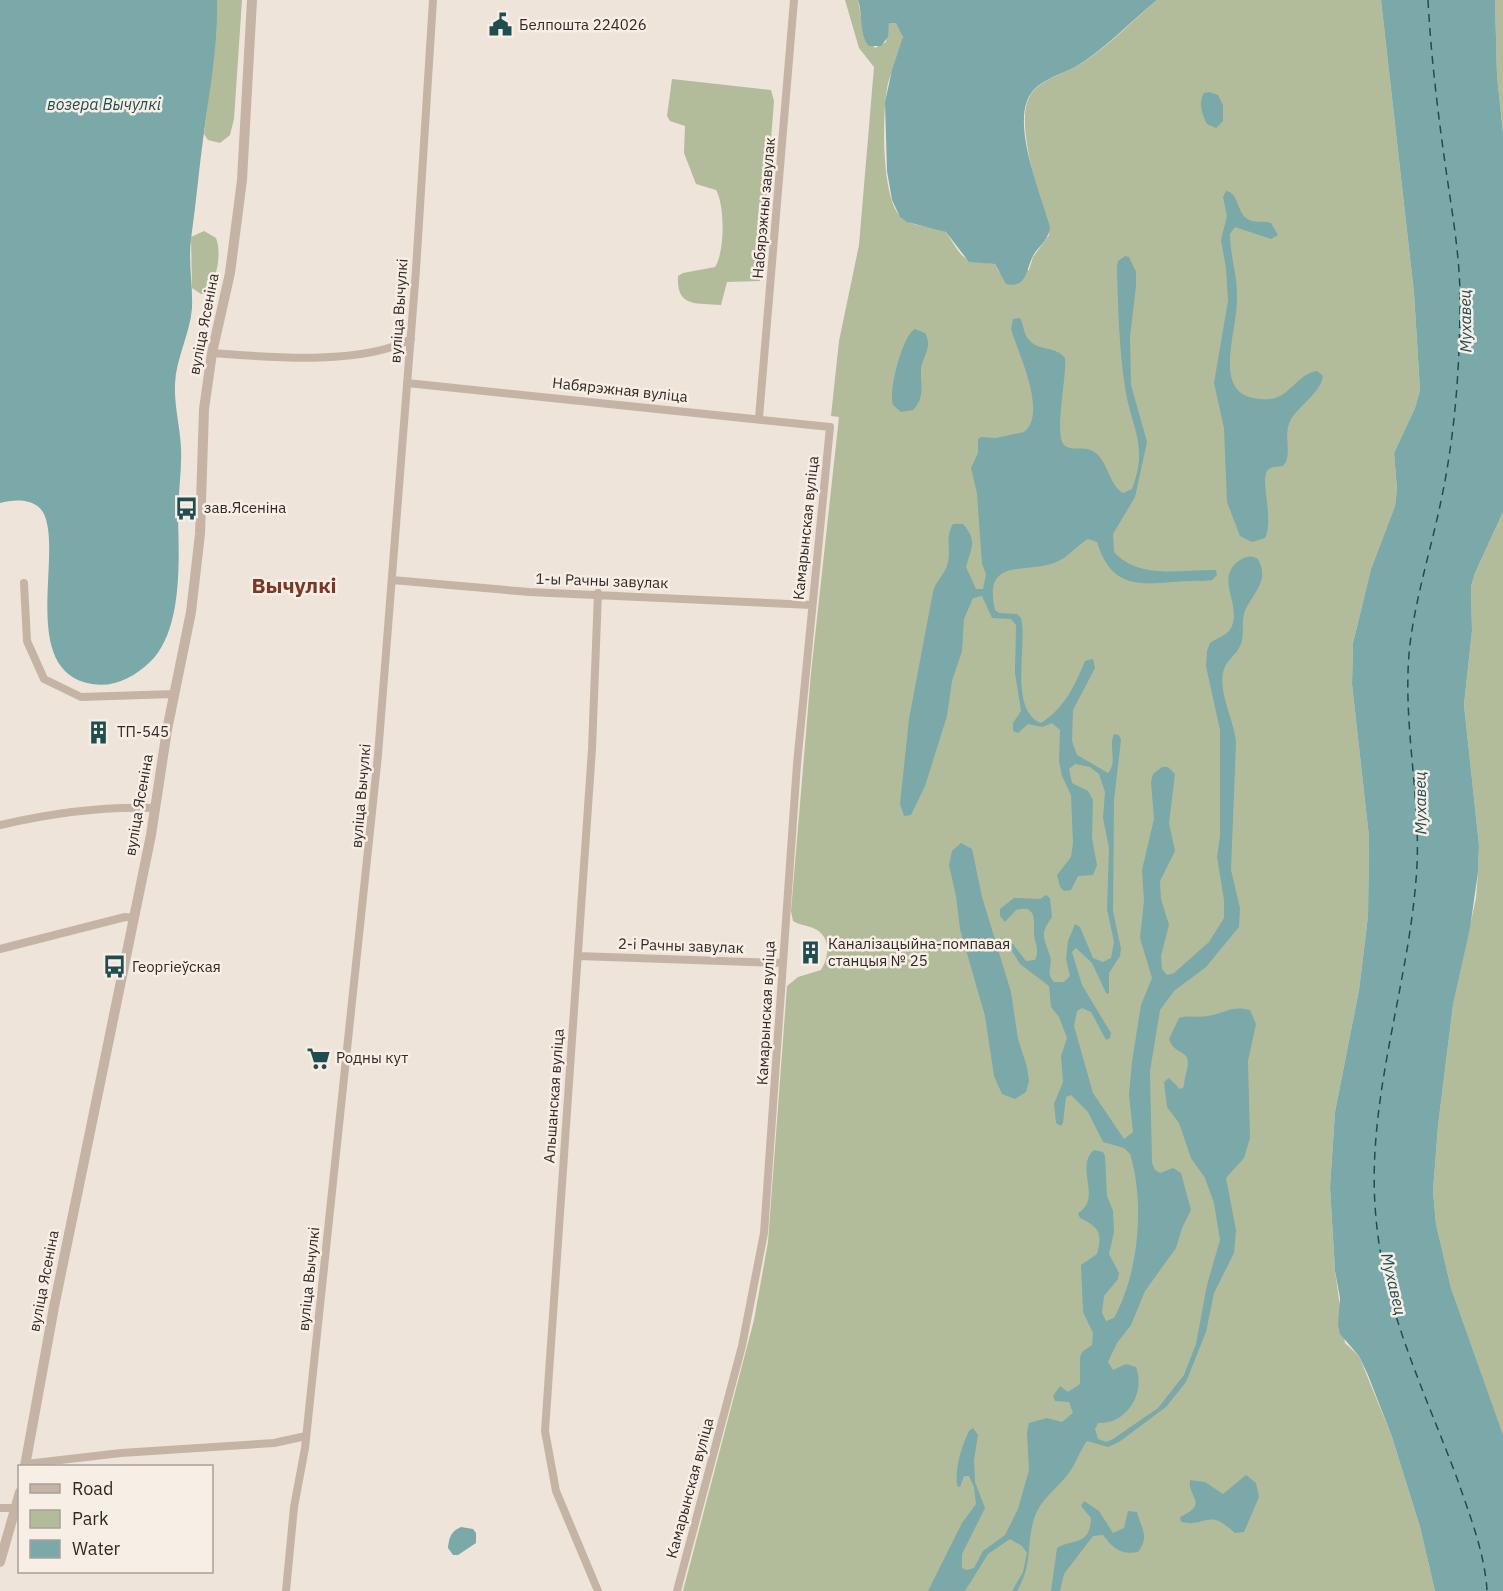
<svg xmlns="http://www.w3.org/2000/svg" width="1503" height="1591" font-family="'IBM Plex Sans',sans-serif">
<rect width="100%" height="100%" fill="#efe4d9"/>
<path fill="#b2bc9b" d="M217 0H242L234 119 230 135 220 143 208 140 204 134 214 53Z
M845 0H858L863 28 875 48 886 42 889 23H896C900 28 903 33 903 40 903 54 892 69 888 83 882 111 881 193 899 215 912 230 931 223 946 232 965 261 960 260 995 264L999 272 1029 270 1033 257 1049 235C1042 205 1016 128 1028 100 1036 80 1058 77 1075 67 1106 49 1130 23 1157 0H1381L1414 293 1420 390 1415 408 1394 453 1397 489 1395 506 1371 569 1353 643 1352 684 1369 837 1368 916 1359 990 1335 1112 1330 1187 1335 1271 1345 1343 1359 1356 1392 1437 1420 1527 1435 1591H683L754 1320 768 1242 787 986 798 977 821 970C830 956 831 935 813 928 806 925 799 925 793 921L791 911 811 673 839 417 831 416 839 341 859 245 874 67 859 48Z
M1495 0H1503V133L1497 75Z
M672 79 771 90 774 101 760 281 727 282 721 305C697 303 676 308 678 276L683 273 715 267C725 252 725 205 716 190L696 184 684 153 685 126 670 121 667 116Z
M204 231 216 238C222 253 217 281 206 293L201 294 192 288 191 237Z
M1503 512V1436L1451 1288 1436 1224 1433 1191 1438 1126 1453 1005 1476 898 1478 872 1479 845 1464 705 1472 631 1471 587 1475 573Z"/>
<path fill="#7ba8a9" d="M0 0H217C218 44 210 89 204 132 199 168 196 204 191 239 188 262 193 285 192 308 190 334 176 358 175 384 174 405 180 427 181 448 182 470 178 494 178 516 179 560 183 630 150 662 134 677 114 688 92 684 18 672 63 555 44 514 36 498 15 499 0 503Z
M858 0H1157C1129 23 1105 49 1075 67 1057 77 1035 80 1027 101 1015 133 1041 195 1050 227 1048 242 1039 245 1033 256 1026 269 1027 289 1006 284L995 264 969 262 946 232 907 222 900 217 892 200 887 171 885 102 892 70 903 37 896 23H889L888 37 881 46H869C859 36 863 14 858 0Z
M1381 0H1495L1497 75 1503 133V512L1475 573 1471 587 1472 631 1464 705 1479 845 1478 872 1470 928 1453 1005 1438 1126 1433 1191 1436 1224 1451 1288 1503 1435V1591H1435L1420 1527 1392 1437 1368 1375 1359 1356 1340 1334 1338 1325 1340 1298 1335 1271 1330 1187 1335 1112 1359 990 1368 916 1369 837 1352 684 1353 643 1371 569 1395 506 1397 489 1394 453 1415 408 1420 390 1414 293Z
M1209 92 1218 95 1223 105V121L1216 128 1207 124C1202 115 1198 102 1204 93Z
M1226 191C1238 192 1237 211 1246 218 1253 224 1262 220 1271 223L1278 235 1271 239 1235 227 1230 234C1230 256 1238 277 1237 299 1237 337 1207 403 1270 399 1290 397 1297 374 1317 371L1323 376C1321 392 1300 405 1291 419 1283 433 1291 448 1286 462L1283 466C1278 467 1273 466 1269 469 1258 476 1275 518 1265 538L1252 542 1240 536 1227 502 1224 428 1214 383 1228 301 1226 268 1221 240 1227 216 1223 197Z
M1125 256 1129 257 1136 272V286L1130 337 1131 385 1147 442 1135 497 1113 534 1114 552C1138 579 1179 570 1212 570H1216L1217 575 1212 580 1203 581C1156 579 1115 601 1097 542L1088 539C1076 546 1068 558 1054 563 1024 574 983 557 995 610L999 613 1017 614 1021 618C1028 645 1008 709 1041 723 1065 708 1075 685 1085 661L1093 659 1095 668 1073 710 1072 741 1077 755 1108 773C1118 762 1108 746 1114 734L1119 735 1121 740 1114 800 1113 911 1121 949 1120 956 1109 973V994L1106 993 1092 963 1076 948 1072 952 1082 985 1111 1033 1110 1038 1106 1040 1091 1012 1082 1008 1077 1011 1074 1026 1093 1093 1124 1139 1133 1132 1129 1095 1132 1062 1141 1005 1152 978 1140 938 1144 901 1142 870 1154 819 1151 782 1153 774 1162 767H1168L1175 774 1169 823 1175 851 1160 881 1161 899 1169 925 1161 956 1162 969 1167 975 1174 973 1209 942 1224 918V900L1217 857 1220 836V730L1206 666 1207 651 1210 643C1218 637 1228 636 1232 626 1241 602 1214 578 1240 560 1247 556 1251 555 1258 559 1271 583 1250 595 1244 614 1241 625 1245 636 1240 646 1236 655 1227 660 1224 669 1217 692 1234 719 1236 742L1231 870 1240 908 1239 927 1206 967 1174 991 1160 1010 1150 1071 1152 1163 1155 1170 1160 1173 1173 1168 1181 1173 1191 1210 1182 1228 1176 1248 1145 1291 1131 1325 1117 1343 1108 1362 1113 1370 1126 1364 1136 1367C1146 1394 1126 1425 1098 1423L1095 1429 1098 1439 1106 1442 1113 1439 1158 1408 1184 1375 1196 1344 1207 1285 1220 1240 1214 1203 1205 1178 1191 1158 1179 1123 1167 1107 1164 1082 1169 1078 1180 1089 1183 1088C1185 1083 1184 1079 1186 1074 1194 1046 1175 1058 1169 1039L1179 1018C1189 1015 1198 1018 1208 1016 1224 1013 1233 1005 1250 1010L1256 1024 1248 1061 1250 1138 1244 1158 1226 1178 1236 1230 1234 1253 1214 1293 1206 1332 1186 1382 1166 1407 1119 1442 1108 1447 1087 1441C1079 1452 1076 1464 1068 1474 1056 1490 1041 1498 1034 1519 1026 1545 1033 1565 1017 1591H1012L1023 1572 1027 1553 1022 1546 1010 1539 988 1554 965 1591H928L962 1523 976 1504 974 1487 969 1476H964L960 1487 957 1486C955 1468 961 1447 969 1431L973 1428 978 1435 974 1460 975 1482 985 1508 962 1554V1568L966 1570 974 1568 983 1551 1005 1535 1018 1509 1029 1470 1027 1432 1029 1423 1047 1418 1062 1422 1073 1413 1069 1402 1055 1401 1053 1396 1060 1386 1068 1392 1080 1384V1357L1082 1352 1092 1345 1093 1333 1083 1312 1081 1265 1097 1254C1103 1233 1099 1227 1080 1218L1078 1213C1103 1199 1074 1167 1094 1150L1103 1152 1105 1156 1107 1196 1113 1211 1114 1232 1109 1254 1119 1273 1118 1279 1104 1296 1102 1313 1106 1321 1114 1318C1139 1273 1145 1202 1130 1154L1124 1148 1103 1142 1088 1112 1071 1095 1066 1097 1063 1123 1061 1126 1056 1123 1054 1104 1063 1082 1061 1056 1067 1038 1059 1017 1051 1007 1049 986 1020 964 1009 946 1012 943 1026 961 1035 960C1040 949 1035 944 1034 935 1034 921 1037 904 1016 910L1005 922 1000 916V909L1014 898 1040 899 1046 895 1050 898 1052 917C1039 936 1044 936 1050 956 1053 967 1045 972 1054 982H1064L1070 976 1066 959 1068 941 1075 924 1080 927 1093 958 1103 962 1111 958 1114 942 1107 909 1109 848 1103 818 1105 792 1099 774 1090 767 1075 764 1069 769 1072 783 1088 791 1093 800 1092 838 1097 865 1093 875 1078 876 1071 890 1064 891 1060 887 1057 875 1071 857 1073 843 1071 795 1062 776 1059 761 1060 730 1052 723 1042 727 1028 724 1018 733 1013 731V723L1021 711 1015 673 1016 625 1011 619 992 618 982 596 973 598 964 619 962 651 952 681 947 716 925 786 911 815 904 816 900 804 909 719 933 592C936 580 946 573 948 562 951 548 945 538 953 524H963C978 541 971 548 966 567L976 589H983L986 574 982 564 977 493 971 468 978 453V439L981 437 996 438 1024 432C1048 413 1018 353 1011 329L1013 319 1020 318C1024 325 1023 334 1030 341 1039 351 1056 346 1065 358 1067 376 1054 435 1064 445 1073 453 1086 443 1098 455 1109 467 1110 485 1123 493L1132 489C1149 445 1131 428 1125 387 1119 348 1118 307 1117 267L1118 261Z
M915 329 925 333C933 347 923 355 921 369 920 385 926 396 913 410L901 412 893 405C888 392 902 336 915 329Z
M961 843 972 849 982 897 1011 992 1018 1039 1027 1067 1029 1081 1026 1092 1015 1099 1002 1094 994 1076 985 1016 960 929 956 896 949 865 952 851Z
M1246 1475 1256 1483 1259 1497 1244 1532 1235 1533C1207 1507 1207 1528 1181 1522L1180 1517C1210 1503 1187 1498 1190 1480L1205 1482 1223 1494Z
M1084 1501 1099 1511 1113 1533 1124 1528 1128 1511 1137 1512C1141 1528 1150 1536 1138 1552 1120 1555 1113 1548 1103 1535L1093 1536 1064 1574 1060 1591H1051L1057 1548C1073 1538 1090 1547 1091 1518L1081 1506Z
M461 1527 473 1529 476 1533V1543L458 1555H453L448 1548C449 1538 451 1531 461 1527Z"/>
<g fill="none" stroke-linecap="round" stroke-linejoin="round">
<path stroke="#204e50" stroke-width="1.5" stroke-dasharray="8 6" stroke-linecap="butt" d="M1428 0C1431 57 1438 114 1446 170 1452 212 1460 256 1460 299 1460 367 1455 435 1441 501 1431 549 1416 596 1410 644 1401 723 1423 802 1416 880 1407 993 1365 1104 1376 1218 1384 1311 1426 1394 1458 1481 1470 1516 1485 1554 1487 1591"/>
<path stroke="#c5b4a6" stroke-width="8" d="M212 353C267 357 361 366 411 339
M407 383 830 427 797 764 764 1233 742 1346 677 1591
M759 418 794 0
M392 580 529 592 812 605
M24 583 27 641 44 679 81 697 174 694
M598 593 592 749 545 1431 556 1491 598 1591
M0 825C51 813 103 806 156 808
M0 949 125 917 134 918
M578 956 782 963
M26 1464 121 1453 274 1443 306 1436
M0 1508H16
M286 1591 294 1507 305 1448 378 755 416 270 433 0"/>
<path stroke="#c5b4a6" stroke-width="10" d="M25 1466 54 1307 151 835 167 730 191 612 200 534 204 409 212 353 230 273 242 180 252 0
M0 1562 20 1492"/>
</g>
<defs>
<symbol id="civic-bare" viewBox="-9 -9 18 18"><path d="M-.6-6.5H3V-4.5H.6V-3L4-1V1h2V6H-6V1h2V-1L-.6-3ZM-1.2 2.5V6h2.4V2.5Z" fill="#204e50" stroke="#f7eee5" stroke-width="2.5" paint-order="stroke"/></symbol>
<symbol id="bus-bare" viewBox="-9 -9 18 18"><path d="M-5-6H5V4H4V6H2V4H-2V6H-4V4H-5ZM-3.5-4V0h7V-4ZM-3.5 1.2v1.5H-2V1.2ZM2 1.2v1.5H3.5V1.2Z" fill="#204e50" stroke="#f7eee5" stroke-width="2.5" paint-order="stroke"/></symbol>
<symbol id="building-bare" viewBox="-9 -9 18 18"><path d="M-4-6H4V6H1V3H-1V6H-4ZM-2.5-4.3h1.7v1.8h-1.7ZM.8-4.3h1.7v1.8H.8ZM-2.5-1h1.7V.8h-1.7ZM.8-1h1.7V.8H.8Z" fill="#204e50" stroke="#f7eee5" stroke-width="2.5" paint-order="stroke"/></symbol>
<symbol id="supermarket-bare" viewBox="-9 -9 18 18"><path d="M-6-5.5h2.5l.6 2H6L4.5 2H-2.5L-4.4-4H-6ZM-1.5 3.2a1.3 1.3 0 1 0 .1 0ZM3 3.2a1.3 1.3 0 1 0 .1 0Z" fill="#204e50" stroke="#f7eee5" stroke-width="2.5" paint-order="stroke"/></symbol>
</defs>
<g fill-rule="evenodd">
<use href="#civic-bare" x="484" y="8" width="33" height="33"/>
<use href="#bus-bare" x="170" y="492" width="33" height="33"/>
<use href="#building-bare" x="82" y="716" width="33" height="33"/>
<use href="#building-bare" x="794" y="936" width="33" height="33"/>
<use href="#bus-bare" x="98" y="950" width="33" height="33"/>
<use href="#supermarket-bare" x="302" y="1042" width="33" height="33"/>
</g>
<g text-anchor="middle" stroke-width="5" stroke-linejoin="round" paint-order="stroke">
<g font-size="15" fill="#322a26" stroke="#f7eee5" text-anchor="start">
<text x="519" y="30">Белпошта 224026</text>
<text x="204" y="513">зав.Ясеніна</text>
<text x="117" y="737">ТП-545</text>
<text x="828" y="949">Каналізацыйна-помпавая<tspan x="828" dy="17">станцыя № 25</tspan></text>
<text x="132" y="972">Георгіеўская</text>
<text x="336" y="1063">Родны кут</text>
</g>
<g font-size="15" fill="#322a26" stroke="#f7eee5">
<text transform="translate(764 208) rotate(-85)" y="5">Набярэжны завулак</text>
<text transform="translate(399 311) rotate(-86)" y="5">вуліца Вычулкі</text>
<text transform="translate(204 324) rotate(-79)" y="5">вуліца Ясеніна</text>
<text transform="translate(620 390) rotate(6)" y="5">Набярэжная вуліца</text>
<text transform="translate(806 528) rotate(-84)" y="5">Камарынская вуліца</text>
<text transform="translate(602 581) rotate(2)" y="5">1-ы Рачны завулак</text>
<text transform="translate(361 796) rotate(-85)" y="5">вуліца Вычулкі</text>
<text transform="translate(139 805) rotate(-80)" y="5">вуліца Ясеніна</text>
<text transform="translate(681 946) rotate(2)" y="5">2-і Рачны завулак</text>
<text transform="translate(766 1013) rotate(-87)" y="5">Камарынская вуліца</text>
<text transform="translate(554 1096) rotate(-86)" y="5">Альшанская вуліца</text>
<text transform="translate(309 1279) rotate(-84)" y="5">вуліца Вычулкі</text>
<text transform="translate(44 1281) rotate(-79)" y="5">вуліца Ясеніна</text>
<text transform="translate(690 1488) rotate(-75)" y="5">Камарынская вуліца</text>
</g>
<g font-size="16" font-style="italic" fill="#204e50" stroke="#f7eee5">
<text x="104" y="110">возера Вычулкі</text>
<text transform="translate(1465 321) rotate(-91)" y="6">Мухавец</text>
<text transform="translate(1420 803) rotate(-91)" y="6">Мухавец</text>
<text transform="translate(1394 1284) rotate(77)" y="6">Мухавец</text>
</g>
<g font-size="21" font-weight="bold" fill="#7a3826" stroke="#f7eee5">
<text x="294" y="593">Вычулкі</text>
</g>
</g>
<rect x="18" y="1465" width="195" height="108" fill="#f7eee5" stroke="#a8a099" stroke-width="1.5"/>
<rect x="30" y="1484" width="30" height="9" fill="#c5b4a6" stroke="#a8a099" stroke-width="1.5"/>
<text x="72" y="1495" font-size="18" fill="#322a26">Road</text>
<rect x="30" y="1510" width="30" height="18" fill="#b2bc9b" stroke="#a8a099" stroke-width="1.5"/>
<text x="72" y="1525" font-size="18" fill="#322a26">Park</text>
<rect x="30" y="1540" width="30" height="18" fill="#7ba8a9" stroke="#a8a099" stroke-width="1.5"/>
<text x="72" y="1555" font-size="18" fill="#322a26">Water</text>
</svg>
